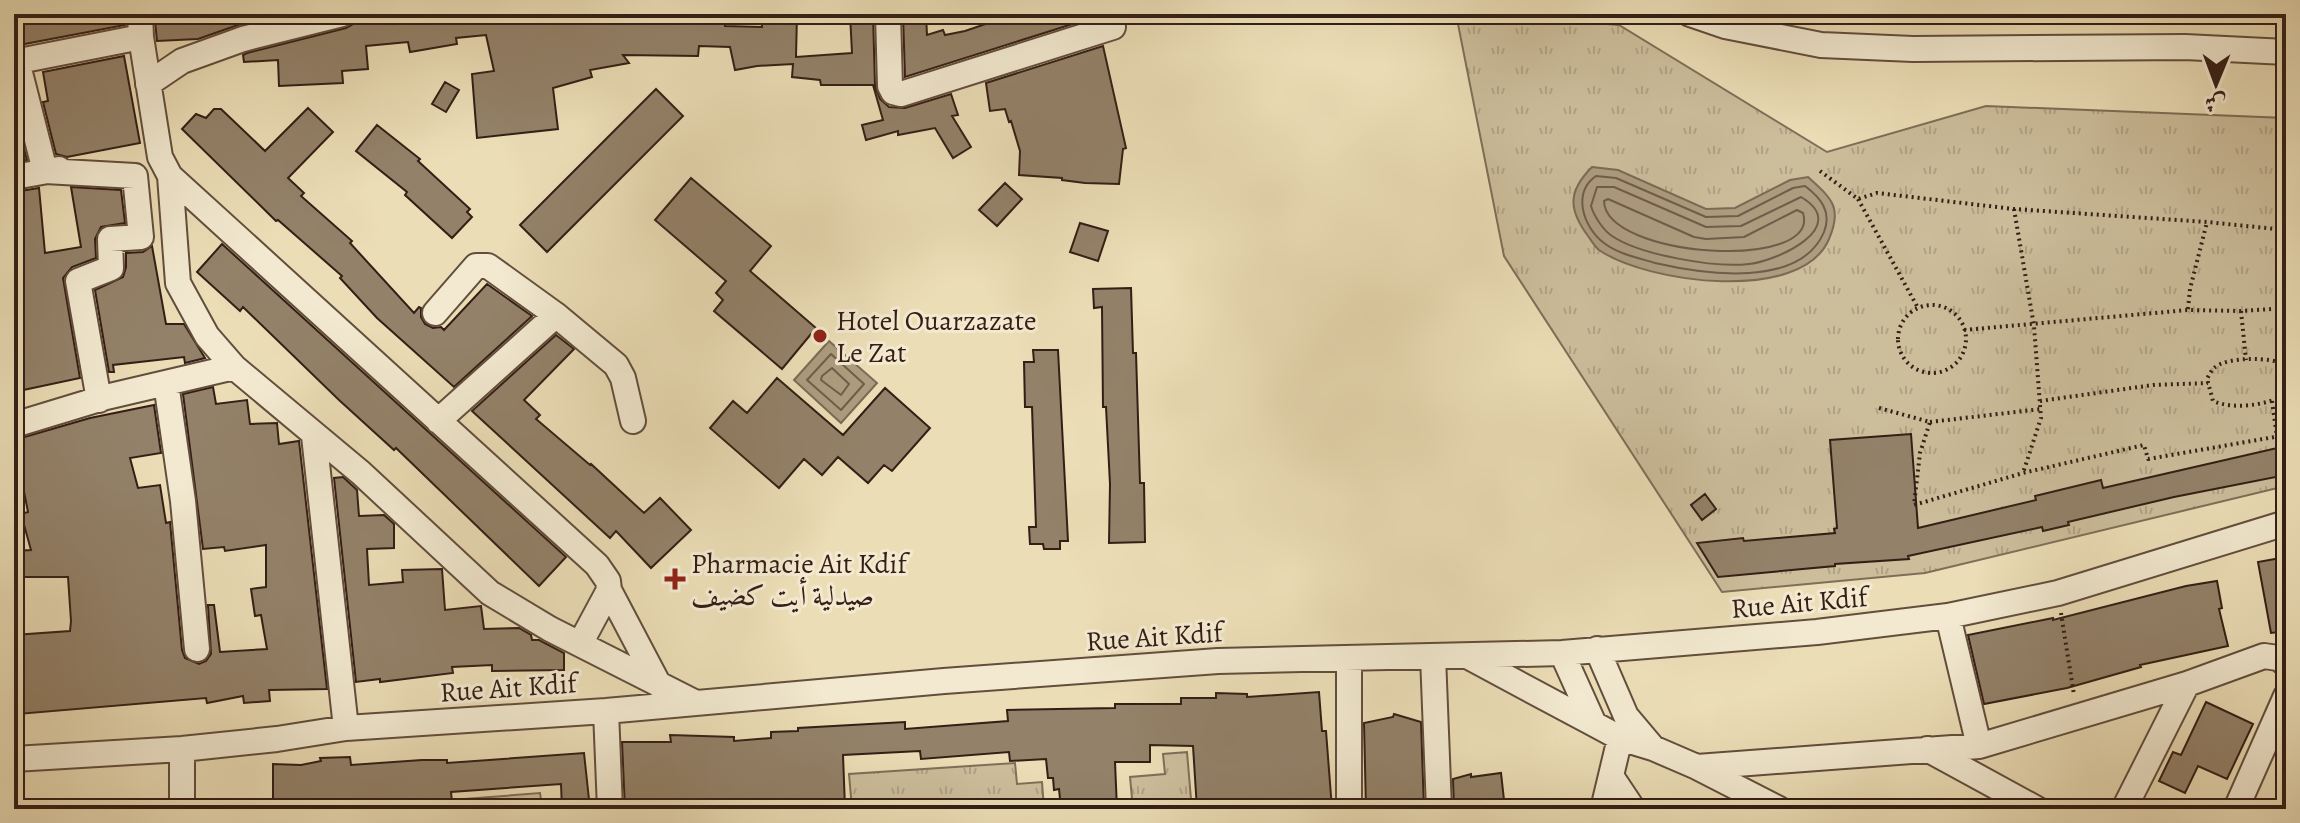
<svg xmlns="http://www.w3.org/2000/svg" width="2300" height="823" font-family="Alegreya,Amiri,serif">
<defs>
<pattern id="park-tufts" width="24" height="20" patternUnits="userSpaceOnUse" patternTransform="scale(2)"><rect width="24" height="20" fill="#ccbd9b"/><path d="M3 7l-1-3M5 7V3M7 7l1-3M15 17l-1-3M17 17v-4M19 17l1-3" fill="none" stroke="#b0a285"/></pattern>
</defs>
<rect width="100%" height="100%" fill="#ebddb6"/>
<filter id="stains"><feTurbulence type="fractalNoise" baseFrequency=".0025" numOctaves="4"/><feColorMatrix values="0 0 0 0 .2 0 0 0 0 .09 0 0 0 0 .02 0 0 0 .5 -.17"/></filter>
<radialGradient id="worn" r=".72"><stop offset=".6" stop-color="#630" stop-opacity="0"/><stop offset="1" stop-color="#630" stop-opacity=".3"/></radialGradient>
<path fill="url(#park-tufts)" stroke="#806e58" stroke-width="2" d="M1456 14H1486L1619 25 1827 152 1986 106 2286 118V486L1925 573 1722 592 1504 256Z
M1187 752 1191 799 1159 802 1160 809H1133L1130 777 1165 774 1163 754Z
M1015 763 1017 784 1042 782 1044 809H852L849 774Z
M540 793 542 807 552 809H465V799Z"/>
<path fill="#ad9c7f" stroke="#7d6a55" stroke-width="2" d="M1592 167 1618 170 1706 209 1735 208 1790 180 1808 177C1831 198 1843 207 1829 239 1802 304 1647 283 1599 250 1595 247 1591 240 1588 236 1568 209 1568 191 1592 167Z
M829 341 877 383 841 423 794 380Z"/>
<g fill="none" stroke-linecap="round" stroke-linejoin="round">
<path stroke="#705d4a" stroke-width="2" d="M1596 176 1616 178 1706 217 1738 216 1793 188 1805 186C1821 198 1832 212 1824 232 1800 289 1703 274 1655 263 1639 258 1618 254 1604 243 1583 227 1572 193 1596 176Z
M1597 187H1614L1706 227 1741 226 1801 197C1852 227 1777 261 1749 264 1715 268 1640 255 1612 236 1603 230 1594 216 1591 206Z
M1608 199 1694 237 1706 239 1744 237 1797 210 1803 213C1821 272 1605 258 1604 201Z
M831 354 864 384 841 410 807 380Z
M832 368 849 384 841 395 821 380 822 376Z"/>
</g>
<path fill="#938169" stroke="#341e15" stroke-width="2" d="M49 14H125V25L14 46V20Z
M227 14H281L238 25 198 39 157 41 155 21 227 17Z
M357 14H363V18L393 16 394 24 455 14H725V26L762 27 761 14H797L796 57 852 53 850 14H873L875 86 880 99 889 107 905 108 951 94 958 115 952 116 971 147 953 158 935 128 898 135V131L866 140 862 125 883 120 873 85H821L820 80 792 77 793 64 757 66 735 70 730 47 699 46 698 56 623 55 629 63 590 70 592 77 553 88 558 129 477 138 472 74 494 71 486 35 456 38 457 44 410 52 408 42 366 46 368 69 342 71 343 83 279 86 278 60 244 62 243 55 247 53 346 28 353 24Z
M903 14H926L927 35 943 30 945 35 965 31 1015 14 1098 16 905 77Z
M1103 46 1126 148 1123 149 1119 184 1085 183 1062 180V178L1019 175 1020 151 1011 121 1009 122 1005 109 990 111 986 83Z
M124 56 140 143 67 157 56 154 43 102 48 101 43 72Z
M445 82 459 90 446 112 432 104Z
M656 89 683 116 547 252 520 225Z
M308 108 333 132 288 178 304 193 301 196 352 241 350 243 414 313 419 307 421 308V317L425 324 433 328 441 327 444 330 487 284 532 316 454 387 377 318 340 278 342 276 278 220 276 221 182 129 196 114 206 118 214 109H221L265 151Z
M14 110 27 160 14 162Z
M377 125 420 159 418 161 470 209 467 212 472 217 452 238 405 195 407 192 356 151Z
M691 178 771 246 750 271 816 328 782 369 714 311 723 300 716 293 726 281 655 220Z
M1005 183 1022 199 997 226 979 210Z
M71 187 121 190 125 223 101 227 95 239 96 258 72 267 63 278 80 378 14 392V192L39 188 45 253 81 247Z
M1080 223 1108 231 1098 261 1070 252Z
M222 244 566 557 539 586 396 448 394 450 339 400 243 307 240 311 197 272Z
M152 246 166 324H184L205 358 185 363 184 357 113 365 114 372H109L95 290 123 277 126 267V253L143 252Z
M1131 288 1133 353H1136L1140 483H1144L1145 542 1109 543 1110 484 1106 407H1103L1102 307 1094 308 1093 289Z
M556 335 574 349 524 400 540 415 536 419 590 465 591 464 644 513 660 498 691 530 651 568 616 531 610 538 472 411Z
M1033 350H1058L1068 541H1060V549H1044L1043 544H1030L1029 527H1036L1032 407H1025L1024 362H1034Z
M777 378 843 435 885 388 930 428 892 471 884 465 868 483 838 457 822 475 804 459 779 488 710 428 733 401 747 413Z
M213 387 216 404 247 400 250 424 277 423 279 444 299 441 327 689 269 690 270 701 244 703 243 696 207 703 206 698 18 714 14 635 70 631 71 621 68 577H16L15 551 31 550 21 514 28 512 18 461 14 462V440L90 418 154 405 161 453 130 458 138 488 160 485 166 523 170 522 182 650 185 658 199 664 206 661 211 654 208 605H214L220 652 267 649 261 615 255 616 251 589 266 587V545L225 551 224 547 203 549 183 394Z
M1911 434 1918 528 2036 500 2035 496 2101 480 2103 488 2286 446V475L2174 497 2068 522 2069 525 2043 531 2042 527 1908 556 1909 559 1835 564V566L1718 577 1697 543 1743 538 1744 541 1835 533 1834 529 1837 528 1830 440Z
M343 477 357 490 359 516 384 515 394 524V548L367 549 369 585 403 582 402 570 442 569 445 610 481 606 484 629 519 628 531 635 532 640H539L564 653V670L492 671V665L452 667 453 673 380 682V679L356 682 334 478Z
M1705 494 1716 509 1702 520 1691 505Z
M2286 557V631L2271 633 2258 562Z
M2217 581 2222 608 2219 609 2228 646 2140 665 2141 667 2067 688 1984 704 1968 635 2053 618V620L2186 586Z
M1319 692 1322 731H1326L1332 809H1197L1193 746 1150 745V762H1115L1117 809H1061L1059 789 1054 790 1053 778H1048L1046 759 1010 761 1009 752 921 759 920 751 843 755 845 808 625 809 622 742H671L670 735 734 737V741L771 738V732L798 731V728L905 722V729L1008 721 1007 710 1115 708V704H1181V698H1216V693L1247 694V697Z
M2206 702 2253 724 2227 779 2198 766 2185 793 2159 781 2173 752 2181 755Z
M1394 714 1421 722 1424 809H1366L1364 723 1393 717Z
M584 753 590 809H562L561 784 451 792 452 802 448 801 447 805H424V800L390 802V809L325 808 324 800 273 801V764L301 765 321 761 320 758 350 757 351 765 422 760H447V763Z
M1501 773 1505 809H1454L1453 779 1471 774V777Z"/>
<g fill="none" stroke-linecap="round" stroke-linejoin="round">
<defs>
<path id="minor" d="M140 14 141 37 160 157 170 176 178 283 207 336 234 367 361 473 490 593 550 629 694 702
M888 14 890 86 893 92 901 94 1113 27
M1690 14 1725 26 1821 45 1913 49 2185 47 2286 52
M17 61 45 171
M14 62 141 37
M148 84 182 61 243 39 342 14
M45 171 135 176 141 237 110 239 111 268 78 281 99 400
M170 176 597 565 608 581 609 590 659 685
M14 177 59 169
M435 313 476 266H488L556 315 616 365 623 378 633 421
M166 383 183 501 197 649
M438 421 556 315
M14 425 106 397 234 367
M314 436 346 728
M1948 616 1979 746
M580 644 609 590
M1597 649 1626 716 1653 748
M1562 653 1594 724 1620 738 1653 748 1697 767 1779 809
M1433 656 1439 809
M1467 656 1594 724
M606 711 610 809
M1927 749 2037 809
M14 759 182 749 277 739 346 728 606 711 944 681 1218 661 1562 653 1817 632 1948 616 2058 593 2286 523
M1697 767 1979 746 2187 684 2264 656 2278 658 2286 664
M1611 776 1633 809
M182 809V749
M1349 809V658
M1603 809 1620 738
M2124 809 2187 684
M2236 809 2286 696"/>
</defs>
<use href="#minor" stroke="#624e3d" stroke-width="28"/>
<path stroke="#341e15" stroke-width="4" stroke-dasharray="2 4" stroke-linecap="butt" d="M1820 171 1858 199 1877 193 2014 209 2207 222 2286 230
M1858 199 1918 308
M2014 209 2034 326 2041 418 2023 473
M1898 339a34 34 0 1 1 68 0a34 34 0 1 1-68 0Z
M2188 309 2190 289 2207 222
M2241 311 2246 360
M1964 330 2188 310 2241 311 2286 308
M2286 365C2273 357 2227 356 2214 368 2211 371 2209 375 2207 379L2213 401C2234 410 2266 405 2286 395
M2040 401 2153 385 2208 383
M2272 401 2277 437
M1879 408 1930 422 1920 453 1914 505 2023 473 2144 445 2148 459 2286 435
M1930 422 2041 409
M2061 613 2074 695"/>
<use href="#minor" stroke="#f2e9d0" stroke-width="24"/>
</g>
<g fill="#8f2418" stroke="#f2e9d0" stroke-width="3">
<circle cx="820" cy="336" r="8"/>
<path d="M671 567h8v8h8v8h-8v8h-8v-8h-8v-8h8z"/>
</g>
<g text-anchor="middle" stroke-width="6" stroke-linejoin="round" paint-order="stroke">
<g font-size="28" fill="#341e15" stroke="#f2e9d0" text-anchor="start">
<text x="836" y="330">Hotel Ouarzazate<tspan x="836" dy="32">Le Zat</tspan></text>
<text x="691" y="573">Pharmacie Ait Kdif<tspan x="691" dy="32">صيدلية أيت كضيف</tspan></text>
</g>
<g font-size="28" fill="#341e15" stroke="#f2e9d0">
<text transform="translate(1799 602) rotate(-5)" y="10">Rue Ait Kdif</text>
<text transform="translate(1154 636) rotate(-4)" y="10">Rue Ait Kdif</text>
<text transform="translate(508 687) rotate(-4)" y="10">Rue Ait Kdif</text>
</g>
</g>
<rect width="2300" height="823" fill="none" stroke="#ebddb6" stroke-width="48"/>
<rect x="16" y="16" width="2268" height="791" fill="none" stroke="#341e15" stroke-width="4"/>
<rect x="24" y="24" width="2252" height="775" fill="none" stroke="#341e15" stroke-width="2"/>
<g transform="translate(2216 84) rotate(181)" stroke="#f2e9d0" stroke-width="6" paint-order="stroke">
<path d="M0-6L14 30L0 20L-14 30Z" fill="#341e15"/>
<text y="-12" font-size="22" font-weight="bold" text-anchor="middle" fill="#341e15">ش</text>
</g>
<rect width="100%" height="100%" filter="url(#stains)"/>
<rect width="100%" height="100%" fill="url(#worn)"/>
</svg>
